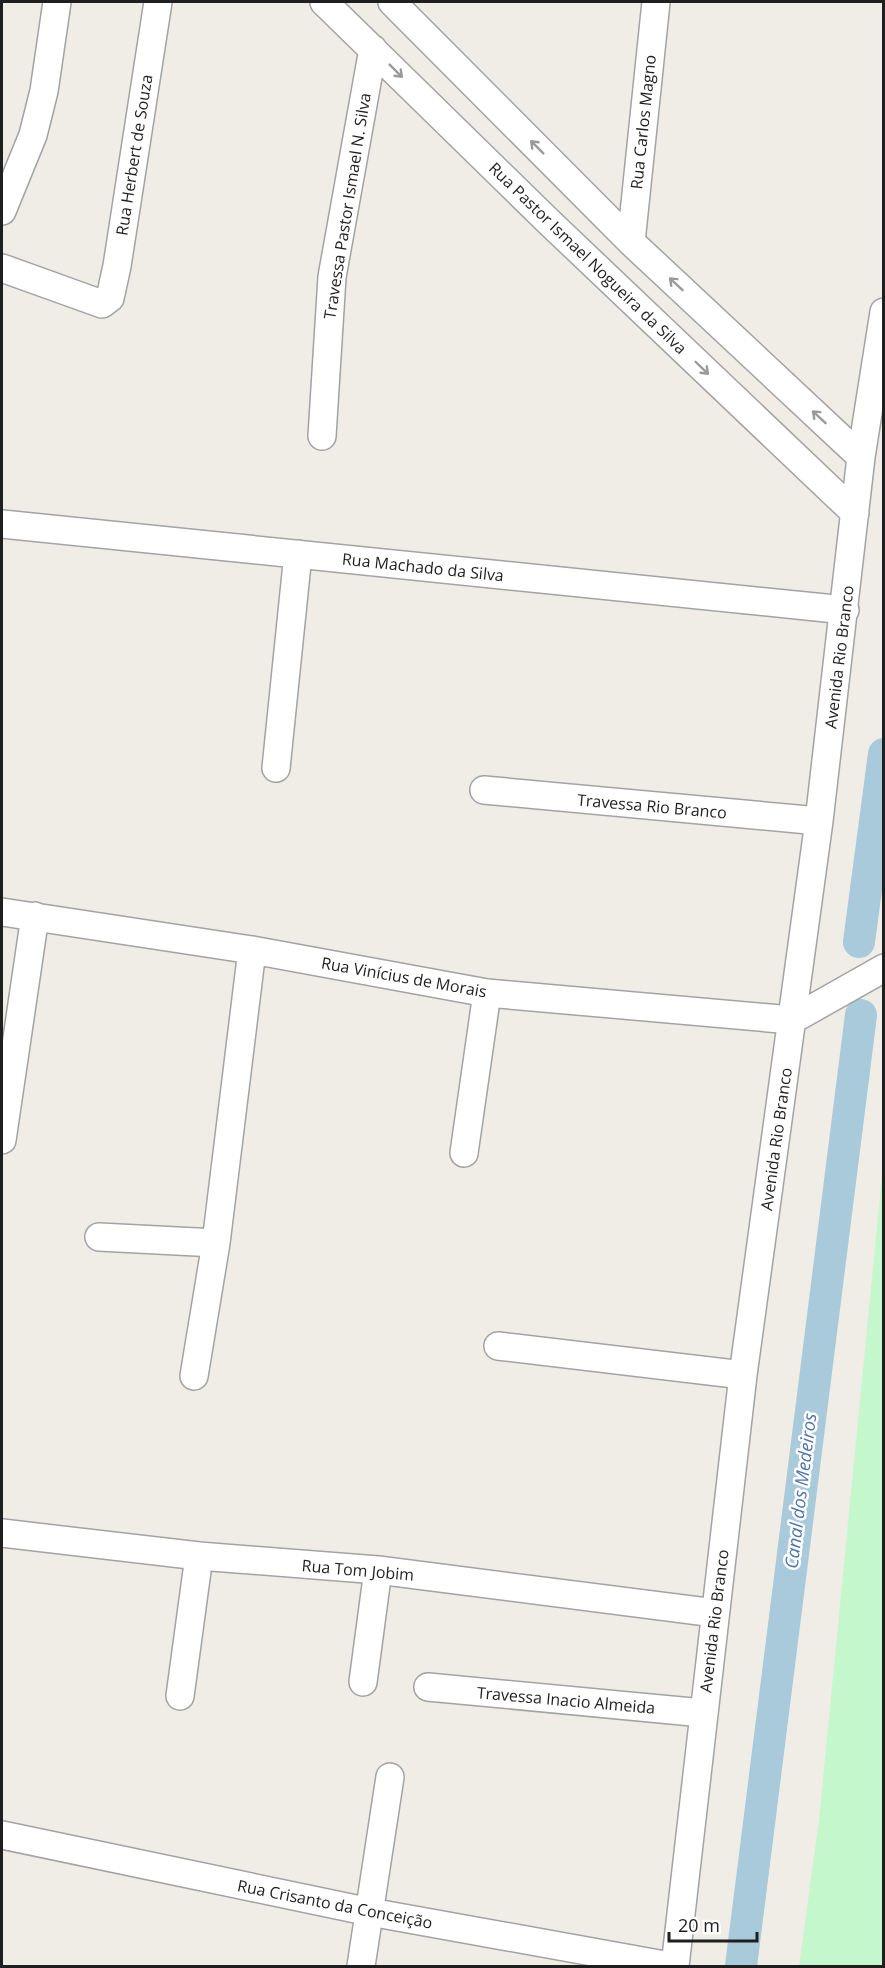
<svg xmlns="http://www.w3.org/2000/svg" width="885" height="1968" font-family="'Open Sans',sans-serif">
<rect width="100%" height="100%" fill="#efede5"/>
<path fill="#c5f7cd" d="M882 1175 883 1966H799L819 1820Z"/>
<g fill="none" stroke-linecap="round" stroke-linejoin="round">
<path stroke="#a8cada" stroke-width="32" d="M859 942 884 754
M741 1966 861 1015"/>
<defs>
<path id="street" d="M324 2 549 222 855 513
M392 2 631 242 861 457
M2 211 33 135 44 91 57 2
M631 242 656 2
M2 268 102 304 110 298 117 266 158 2
M322 436 332 277 373 49
M2 524 845 610
M276 768 298 554
M484 790 819 821
M2 912 252 950 487 993 792 1020 884 968
M2 1140 35 916
M464 1153 487 993
M99 1237 216 1243
M498 1346 743 1375
M194 1376 216 1243 252 950
M2 1533 199 1556 378 1570 715 1613
M363 1682 378 1570
M428 1687 703 1713
M180 1696 199 1556
M2 1835 370 1912 670 1966
M361 1966 390 1777
M675 1966 743 1375 819 821 861 457 884 312"/>
</defs>
<use href="#street" stroke="#a3a3a3" stroke-width="30"/>
<use href="#street" stroke="#fff" stroke-width="27"/>
</g>
<defs><path id="oneway-shaft" d="M-6 0H5M1.5-3L5.5 0L1.5 3" fill="none" stroke-width="1.6" stroke-linecap="round" stroke-linejoin="round" transform="scale(1.5)"/></defs>
<g stroke="#9a9a9a">
<use href="#oneway-shaft" transform="translate(396 71) rotate(45)"/>
<use href="#oneway-shaft" transform="translate(537 147) rotate(-135)"/>
<use href="#oneway-shaft" transform="translate(676 284) rotate(-137)"/>
<use href="#oneway-shaft" transform="translate(702 368) rotate(44)"/>
<use href="#oneway-shaft" transform="translate(819 417) rotate(-137)"/>
</g>
<g text-anchor="middle" stroke-width="5" stroke-linejoin="round" paint-order="stroke">
<g font-size="16" fill="#1f1f1f" stroke="#fff">
<text transform="translate(643 122) rotate(-84)" y="6">Rua Carlos Magno</text>
<text transform="translate(134 155) rotate(-81)" y="6">Rua Herbert de Souza</text>
<text transform="translate(347 206) rotate(-81)" y="6">Travessa Pastor Ismael N. Silva</text>
<text transform="translate(588 258) rotate(44)" y="6">Rua Pastor Ismael Nogueira da Silva</text>
<text transform="translate(423 567) rotate(6)" y="6">Rua Machado da Silva</text>
<text transform="translate(839 657) rotate(-83)" y="6">Avenida Rio Branco</text>
<text transform="translate(652 806) rotate(5)" y="6">Travessa Rio Branco</text>
<text transform="translate(404 977) rotate(10)" y="6">Rua Vinícius de Morais</text>
<text transform="translate(776 1139) rotate(-82)" y="6">Avenida Rio Branco</text>
<text transform="translate(358 1570) rotate(5)" y="6">Rua Tom Jobim</text>
<text transform="translate(714 1621) rotate(-83)" y="6">Avenida Rio Branco</text>
<text transform="translate(566 1700) rotate(5)" y="6">Travessa Inacio Almeida</text>
<text transform="translate(335 1904) rotate(11)" y="6">Rua Crisanto da Conceição</text>
</g>
<g font-size="18" font-style="italic" fill="#4f74aa" stroke="#fff">
<text transform="translate(801 1491) rotate(-83)" y="6">Canal dos Medeiros</text>
</g>
</g>
<rect width="885" height="1968" fill="none" stroke="#1f1f1f" stroke-width="6"/>
<path d="M669 1932v9h88v-9" fill="none" stroke="#1f1f1f" stroke-width="3"/>
<text x="678" y="1932" font-size="18" fill="#1f1f1f" stroke="#ffffff" stroke-width="4.5" paint-order="stroke">20 m</text>
</svg>
